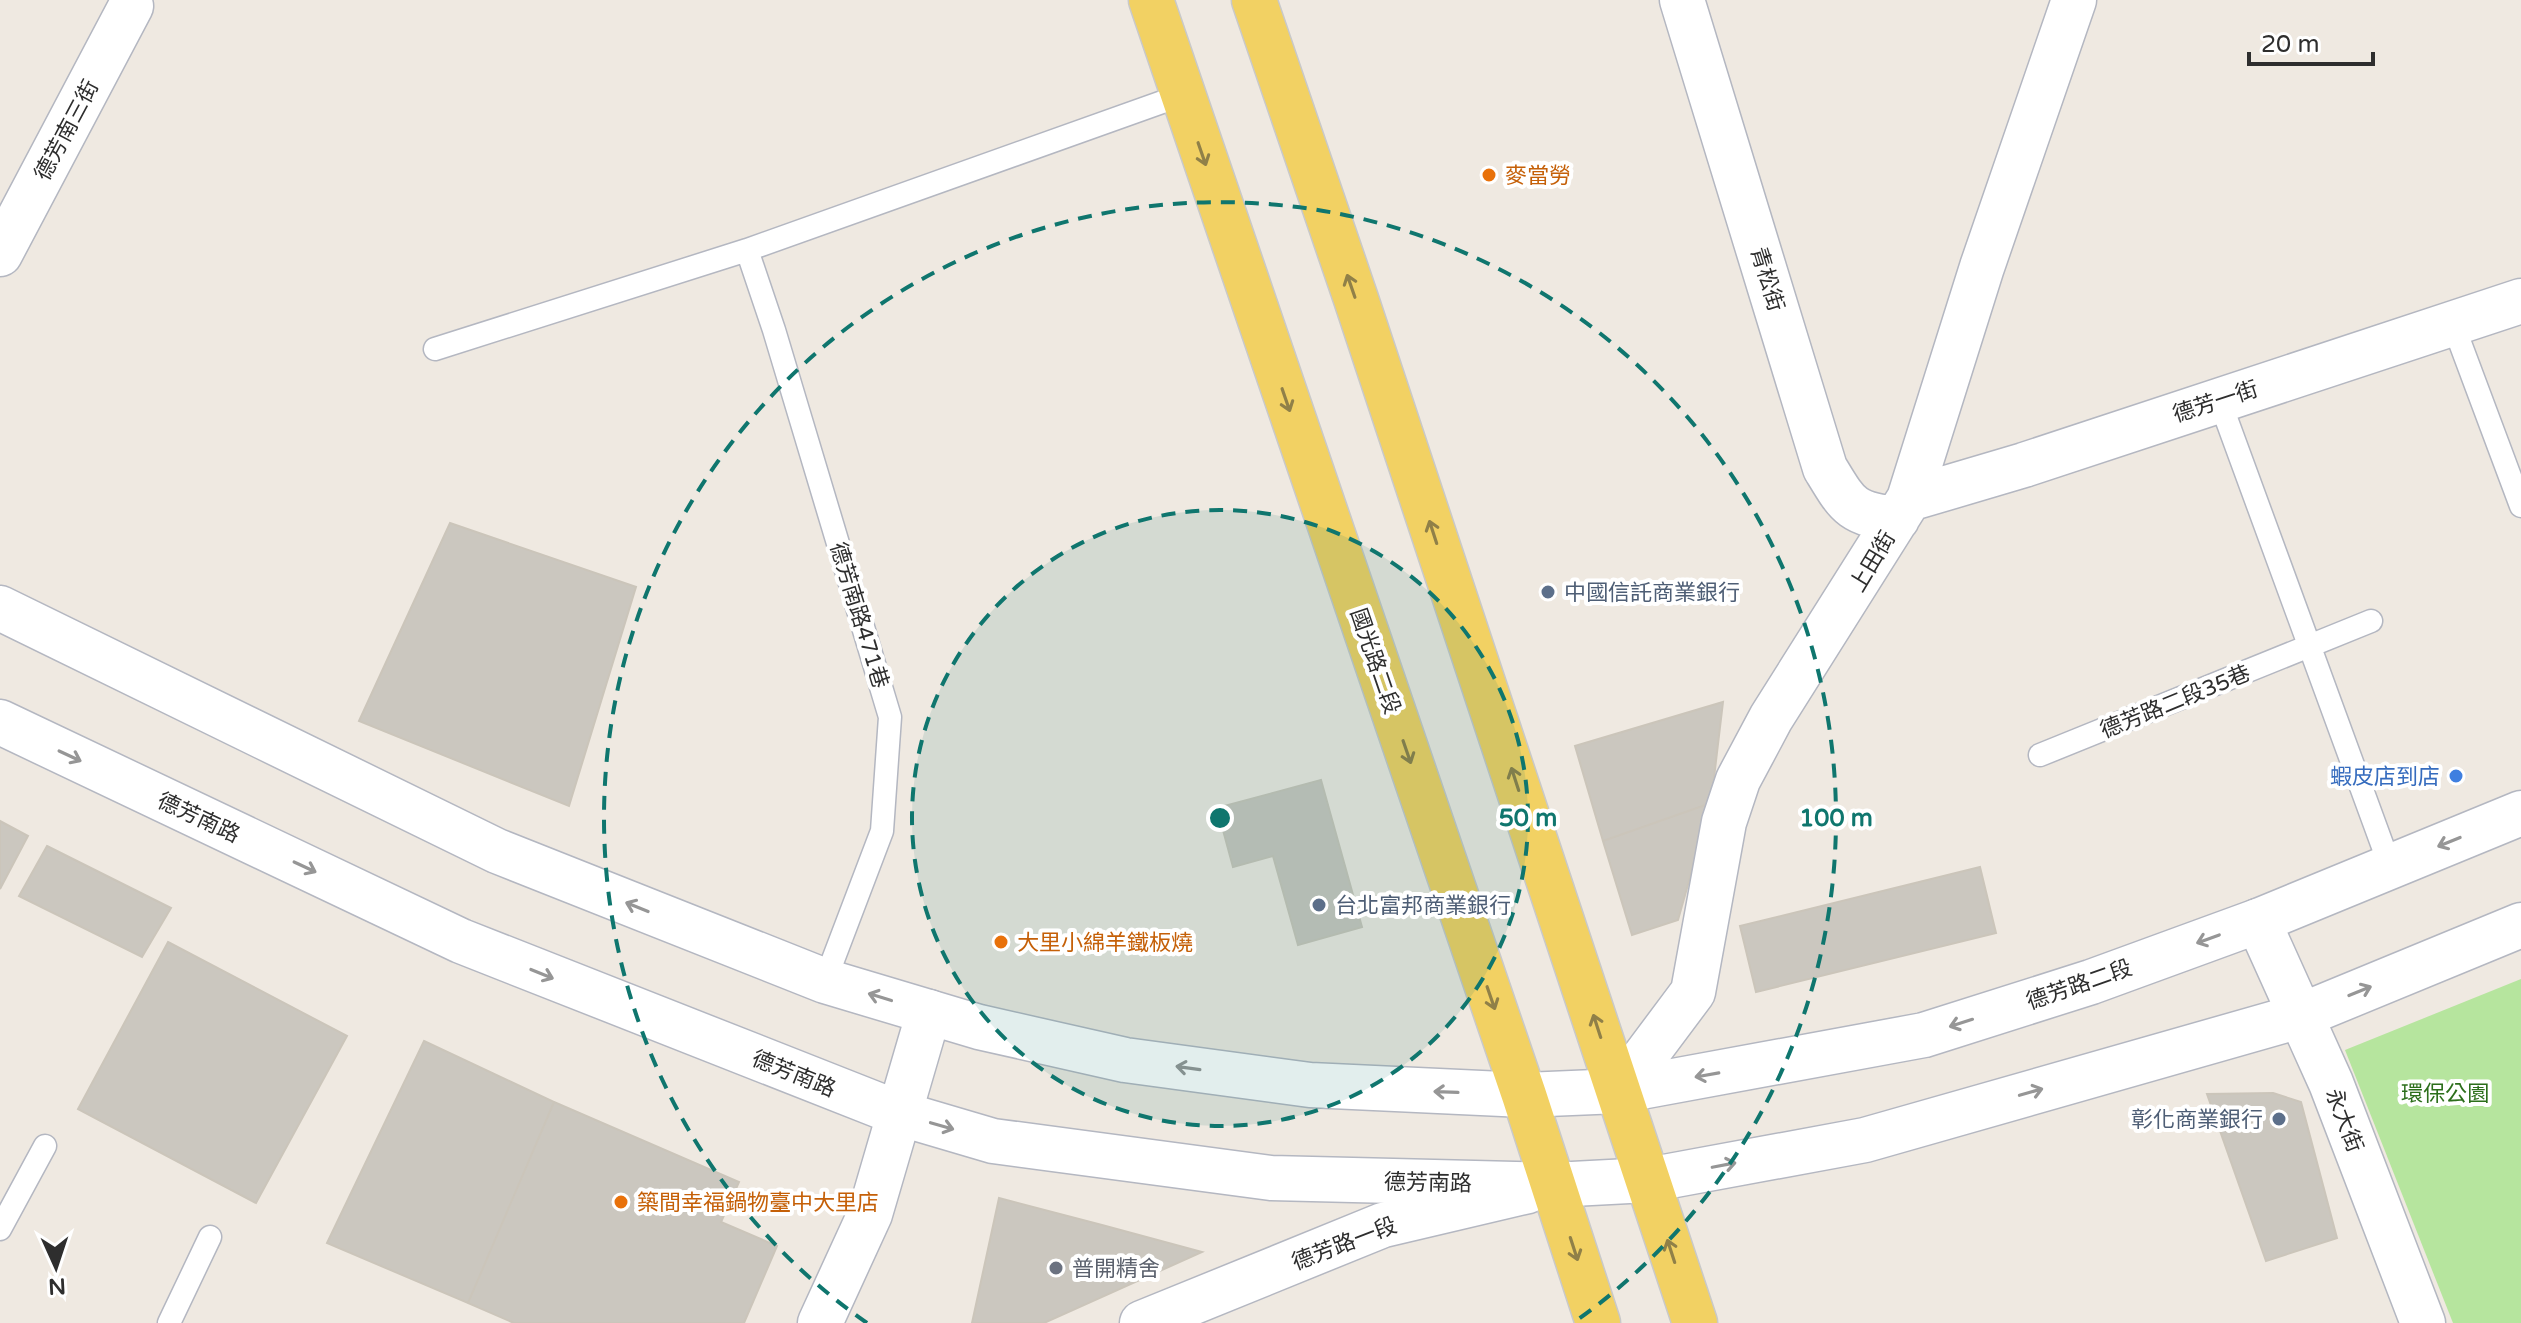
<svg xmlns="http://www.w3.org/2000/svg" width="2521" height="1323" font-family="'Varela Round','Noto Sans TC',sans-serif">
<rect width="100%" height="100%" fill="#efe9e1"/>
<path fill="#b6e59e" d="M2521 979V1323H2453L2345 1050Z"/>
<path fill="#cbc7bf" stroke="#cbc5ba" stroke-width="2" d="M450 523 636 587 569 806 359 721Z
M1723 702 1711 803 1603 841 1575 746Z
M1321 780 1362 927 1298 945 1273 856 1233 867 1217 808Z
M1711 803 1678 920 1632 935 1603 841Z
M0 821 28 836 0 889Z
M47 846 171 908 142 957 19 896Z
M1980 867 1996 933 1756 992 1740 926Z
M168 942 347 1036 256 1203 78 1109Z
M424 1041 554 1102 468 1303 327 1243Z
M2273 1093 2301 1102 2337 1238 2266 1261 2207 1094Z
M554 1102 739 1182 721 1222 777 1246 744 1323H514L468 1303Z
M999 1198 1102 1225 1202 1252 1044 1323H972Z"/>
<g fill="none" stroke-linecap="round" stroke-linejoin="round">
<defs>
<path id="service" d="M2453 324 2521 506
M435 349 747 250
M2219 399 2390 866
M2040 755 2371 621
M825 981 882 831 890 717 774 330 747 250 1182 95
M0 1229 45 1146
M169 1323 210 1237"/>
<path id="minor" d="M1682 0 1825 468C1848 506 1851 514 1897 519
M0 254 131 6
M1909 499 2024 465 2521 301
M2258 921 2331 1083 2423 1323
M1619 1091 1693 992 1724 822 1738 780 1771 718 1909 499 1982 267 2074 0
M820 1323 870 1214 929 1012
M1142 1323 1383 1225 1528 1191"/>
<path id="tertiary" d="M0 608 497 851 825 981 979 1027 1125 1060 1310 1085 1524 1095 1619 1091 1924 1035 2091 982 2258 921 2521 813
M0 722 461 941 898 1113 993 1141 1271 1178 1553 1185 1648 1180 1865 1140 2300 1016 2521 925"/>
<path id="primary" d="M1151 0 1524 1095 1598 1323
M1254 0 1356 299 1695 1323"/>
</defs>
<use href="#service" stroke="#b4b7c1" stroke-width="25"/>
<use href="#minor" stroke="#b4b7c1" stroke-width="47"/>
<use href="#tertiary" stroke="#b4b7c1" stroke-width="47"/>
<use href="#primary" stroke="#c9c9c9" stroke-width="47"/>
<use href="#service" stroke="#fff" stroke-width="22"/>
<use href="#minor" stroke="#fff" stroke-width="44"/>
<use href="#tertiary" stroke="#fff" stroke-width="44"/>
<use href="#primary" stroke="#f2d163" stroke-width="44"/>
</g>
<defs><path id="oneway-shaft" d="M-6 0H5M1.5-3L5.5 0L1.5 3" fill="none" stroke-width="1.6" stroke-linecap="round" stroke-linejoin="round" transform="scale(2)"/></defs>
<g stroke="#908048">
<use href="#oneway-shaft" transform="translate(1202 154) rotate(71)"/>
<use href="#oneway-shaft" transform="translate(1351 286) rotate(-109)"/>
<use href="#oneway-shaft" transform="translate(1286 400) rotate(71)"/>
<use href="#oneway-shaft" transform="translate(1433 532) rotate(-108)"/>
<use href="#oneway-shaft" transform="translate(1407 752) rotate(71)"/>
<use href="#oneway-shaft" transform="translate(1515 779) rotate(-108)"/>
<use href="#oneway-shaft" transform="translate(1491 998) rotate(71)"/>
<use href="#oneway-shaft" transform="translate(1597 1026) rotate(-108)"/>
<use href="#oneway-shaft" transform="translate(1574 1249) rotate(72)"/>
<use href="#oneway-shaft" transform="translate(1671 1251) rotate(-108)"/>
</g>
<g stroke="#969696">
<use href="#oneway-shaft" transform="translate(70 756) rotate(25)"/>
<use href="#oneway-shaft" transform="translate(2449 842) rotate(158)"/>
<use href="#oneway-shaft" transform="translate(305 867) rotate(25)"/>
<use href="#oneway-shaft" transform="translate(637 907) rotate(-158)"/>
<use href="#oneway-shaft" transform="translate(2208 939) rotate(160)"/>
<use href="#oneway-shaft" transform="translate(542 974) rotate(22)"/>
<use href="#oneway-shaft" transform="translate(2360 991) rotate(-22)"/>
<use href="#oneway-shaft" transform="translate(880 997) rotate(-163)"/>
<use href="#oneway-shaft" transform="translate(1961 1023) rotate(162)"/>
<use href="#oneway-shaft" transform="translate(1188 1068) rotate(-172)"/>
<use href="#oneway-shaft" transform="translate(1707 1075) rotate(170)"/>
<use href="#oneway-shaft" transform="translate(1446 1092) rotate(-178)"/>
<use href="#oneway-shaft" transform="translate(2031 1092) rotate(-16)"/>
<use href="#oneway-shaft" transform="translate(942 1126) rotate(16)"/>
<use href="#oneway-shaft" transform="translate(1724 1165) rotate(-11)"/>
</g>
<circle cx="1220" cy="818" r="308" fill="#0f766e" fill-opacity=".12"/>
<g fill="none" stroke="#0f766e" stroke-width="4" stroke-dasharray="14 10">
<circle cx="1220" cy="818" r="308"/>
<path d="M867 1323A616 616 0 1 1 1573 1323"/>
</g>
<g fill="#e8710a" stroke="#fff" stroke-width="3">
<circle cx="1489" cy="175" r="8"/>
<circle cx="1001" cy="942" r="8"/>
<circle cx="621" cy="1202" r="8"/>
</g>
<g fill="#5c6f8a" stroke="#fff" stroke-width="3">
<circle cx="1548" cy="592" r="8"/>
<circle cx="1319" cy="905" r="8"/>
<circle cx="2279" cy="1119" r="8"/>
</g>
<circle fill="#3f7fe0" stroke="#fff" stroke-width="3" cx="2456" cy="776" r="8"/>
<circle fill="#6b7280" stroke="#fff" stroke-width="3" cx="1056" cy="1268" r="8"/>
<g text-anchor="middle" stroke-width="8" stroke-linejoin="round" paint-order="stroke">
<g font-size="22" fill="#2e2e2e" stroke="#fff">
<text transform="translate(66 130) rotate(-62)" y="8">德芳南三街</text>
<text transform="translate(1768 279) rotate(73)" y="8">青松街</text>
<text transform="translate(2215 401) rotate(-18)" y="8">德芳一街</text>
<text transform="translate(1872 561) rotate(-59)" y="8">上田街</text>
<text transform="translate(860 615) rotate(73)" y="8">德芳南路471巷</text>
<text transform="translate(1376 661) rotate(71)" y="8">國光路二段</text>
<text transform="translate(2175 701) rotate(-22)" y="8">德芳路二段35巷</text>
<text transform="translate(199 817) rotate(25)" y="8">德芳南路</text>
<text transform="translate(2079 984) rotate(-19)" y="8">德芳路二段</text>
<text transform="translate(794 1073) rotate(22)" y="8">德芳南路</text>
<text transform="translate(2345 1120) rotate(69)" y="8">永大街</text>
<text transform="translate(1428 1182) rotate(1)" y="8">德芳南路</text>
<text transform="translate(1344 1243) rotate(-21)" y="8">德芳路一段</text>
</g>
<g font-size="22" fill="#c56008" stroke="#fff" text-anchor="start">
<text x="1505" y="183">麥當勞</text>
<text x="1017" y="950">大里小綿羊鐵板燒</text>
<text x="637" y="1210">築間幸福鍋物臺中大里店</text>
</g>
<g font-size="22" fill="#4e5e75" stroke="#fff" text-anchor="start">
<text x="1564" y="600">中國信託商業銀行</text>
<text x="1335" y="913">台北富邦商業銀行</text>
<text x="2263" y="1127" text-anchor="end">彰化商業銀行</text>
</g>
<g font-size="22" fill="#366cbe" stroke="#fff" text-anchor="end">
<text x="2440" y="784">蝦皮店到店</text>
</g>
<g font-size="22" fill="#2c6e1b" stroke="#fff">
<text x="2445" y="1101">環保公園</text>
</g>
<g font-size="22" fill="#5b616d" stroke="#fff" text-anchor="start">
<text x="1072" y="1276">普開精舍</text>
</g>
</g>
<circle cx="1220" cy="818" r="12" fill="#0f766e" stroke="#fff" stroke-width="4"/>
<g font-size="24" text-anchor="middle" font-weight="bold" fill="#0f766e" stroke="#fff" stroke-width="8" stroke-linejoin="round" paint-order="stroke">
<text x="1528" y="826">50 m</text>
<text x="1836" y="826">100 m</text>
</g>
<g transform="translate(56 1267) rotate(177)" stroke="#ffffff" stroke-width="6" paint-order="stroke">
<path d="M0-6L14 30L0 20L-14 30Z" fill="#2e2e2e"/>
<text y="-12" font-size="22" font-weight="bold" text-anchor="middle" fill="#2e2e2e">N</text>
</g>
<path d="M2249 52v12h124v-12" fill="none" stroke="#2e2e2e" stroke-width="4"/>
<text x="2261" y="52" font-size="24" fill="#2e2e2e" stroke="#ffffff" stroke-width="6" paint-order="stroke">20 m</text>
</svg>
